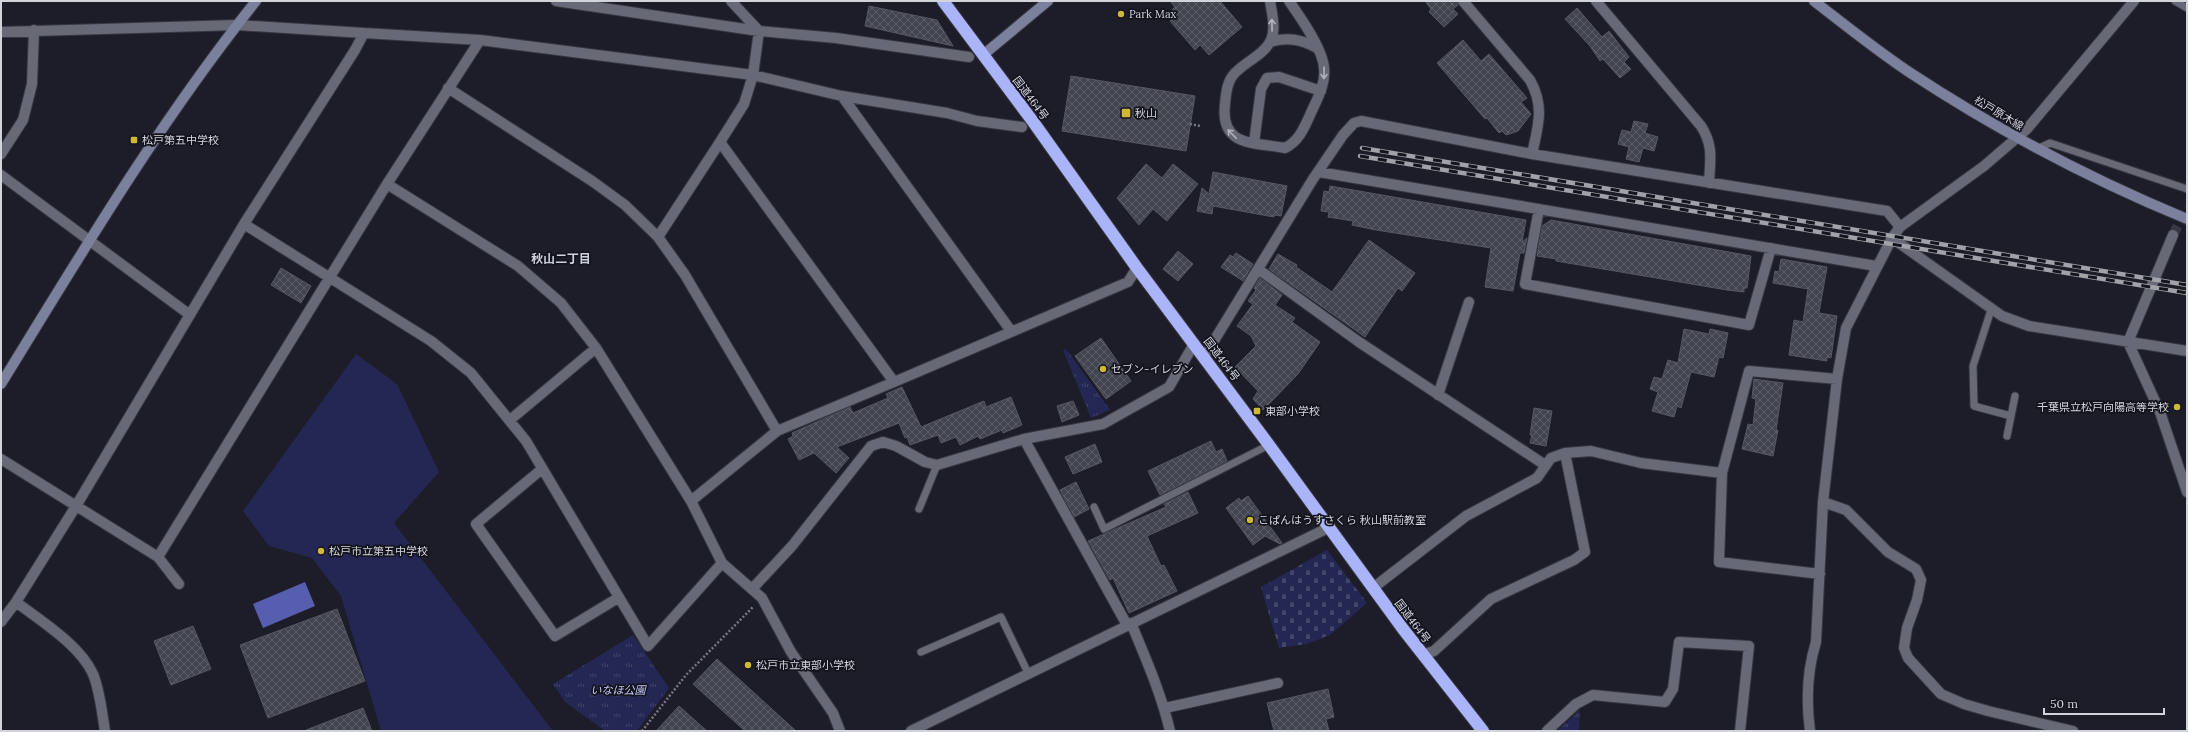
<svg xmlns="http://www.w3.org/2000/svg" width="2188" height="732" font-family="Lora,'Noto Sans JP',serif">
<defs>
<pattern id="grass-tufts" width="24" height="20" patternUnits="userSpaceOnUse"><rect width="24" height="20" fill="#242753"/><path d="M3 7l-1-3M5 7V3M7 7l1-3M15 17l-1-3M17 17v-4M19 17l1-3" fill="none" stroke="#43456b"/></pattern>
<pattern id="cemetery-stones" width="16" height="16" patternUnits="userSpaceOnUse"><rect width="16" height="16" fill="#242753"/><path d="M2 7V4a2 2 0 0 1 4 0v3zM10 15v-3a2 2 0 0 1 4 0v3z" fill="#43456b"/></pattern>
<pattern id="building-cross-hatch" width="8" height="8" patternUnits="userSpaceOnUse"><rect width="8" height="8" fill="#42444f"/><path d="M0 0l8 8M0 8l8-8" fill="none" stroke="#5c5e68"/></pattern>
</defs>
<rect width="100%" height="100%" fill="#1c1d28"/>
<path fill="url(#grass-tufts)" d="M1066 349 1110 410 1091 418 1063 350Z
M633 635 669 688 637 731H605L565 702 553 684Z
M1580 710 1579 731H1557Z"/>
<path fill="url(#cemetery-stones)" d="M1327 550 1367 603 1330 635 1307 644 1279 648 1261 587Z"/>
<path fill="#242753" d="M356 354 397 384 439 472 394 523 553 731H381L341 596 312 558 269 546 243 511Z"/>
<path fill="#585eaf" d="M305 582 315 606 263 628 253 604Z"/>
<path fill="url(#building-cross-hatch)" stroke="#555763" d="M1170 1H1220L1242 27 1209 55 1200 45 1195 50 1170 21 1176 16 1172 10 1175 7Z
M1425 1H1457L1458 5 1453 9 1458 14 1444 27 1429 12 1431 9Z
M869 6 937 20 953 46 865 26Z
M1577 8 1602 37 1609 31 1629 57 1624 62 1631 69 1620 78 1603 59 1600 61 1590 46 1565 19Z
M1463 40 1481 61 1489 54 1527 98 1521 102 1531 114 1518 131 1506 135 1502 131 1499 133 1487 118 1485 119 1437 63Z
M1071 76 1195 96 1186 151 1062 131Z
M1634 121 1648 124 1645 133 1658 137 1654 151 1643 148 1639 162 1626 159 1629 147 1618 144 1622 130 1631 132Z
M1146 164 1162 178 1173 164 1198 184 1167 221 1153 209 1139 225 1117 198Z
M1213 172 1287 186 1281 216 1274 215V217L1213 206 1212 214 1197 211 1202 188 1209 194Z
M1330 186 1526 220 1522 242 1527 238 1524 253H1520L1513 291 1485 287 1491 248 1376 230 1352 225 1353 221 1328 217 1329 212 1321 211 1324 191 1329 192Z
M1551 220 1751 256 1747 288H1744V292L1727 290 1556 261V259L1537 256 1542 226Z
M1369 240 1415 273 1402 291 1398 288 1365 337 1269 269 1278 254 1297 265 1296 267 1332 292Z
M1178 251 1193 264 1178 281 1163 269Z
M1236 253 1253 264 1243 281 1221 267 1230 255 1233 257Z
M1781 259 1827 267 1819 313 1837 316 1831 358 1827 357V361L1789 355 1794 320 1803 322 1808 289 1773 283 1775 271 1779 272Z
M281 268 311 286 301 303 271 285Z
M1260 278 1282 295 1275 305 1295 318 1292 322 1320 342 1298 374 1263 410 1253 399 1258 391 1235 367 1256 346 1251 336 1237 326 1253 304 1248 301 1256 290 1254 288Z
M1684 329 1709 334 1710 329 1728 333 1723 358 1719 357 1714 377 1691 372 1681 408 1677 406 1674 417 1652 411 1658 392 1650 389 1654 377 1662 379 1668 360 1678 363Z
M1101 338 1131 381 1106 399 1075 356Z
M1754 379 1783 383 1776 430H1778L1773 456 1742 449 1748 424 1753 425 1756 399 1752 398Z
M902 387 921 427 984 401 986 407 1011 397 1022 425 1003 433 1002 430 980 439 978 436 960 445 956 437 941 443 938 435 910 445 907 437 905 438 899 423 837 447 849 458 836 473 814 453 799 460 788 439 793 436 792 433 850 407 853 413 888 398 886 394Z
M1073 401 1079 415 1062 422 1057 406Z
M1534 408 1552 411 1546 446 1530 443 1532 435H1530Z
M1211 441 1216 452 1222 449 1227 461 1160 495 1148 471Z
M1095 444 1102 462 1073 474 1065 457Z
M1076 482 1089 509 1074 517 1060 490Z
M1188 492 1198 513 1147 536 1161 566 1164 565 1177 591 1129 613 1113 578 1110 580 1088 541 1166 507 1164 504Z
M1248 496 1282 543 1280 544 1265 536 1253 545 1226 508 1239 498 1241 501Z
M337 609 365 681 268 718 240 645Z
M193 626 211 669 171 685 154 641Z
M717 659 796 731H745L693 684Z
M1328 689 1334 717 1326 719 1329 731H1274L1267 703Z
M679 706 707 731H656Z
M363 708 372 731H307L306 730Z"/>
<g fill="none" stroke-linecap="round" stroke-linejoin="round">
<path stroke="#373843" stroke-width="10" stroke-dasharray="10 5" stroke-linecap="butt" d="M2173 235 2187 208"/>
<defs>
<path id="lane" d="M2175 1 2187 8
M2037 149 2050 143 2187 189
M1991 310 1973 366 1974 406 2011 416
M2007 436 2015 396
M1094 507 1104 529 1269 445
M919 509 937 465
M921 652 1001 617 1029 675"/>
<path id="street" d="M556 1 759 31 836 38 969 57
M731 1 759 31 753 75 842 96 1011 331
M1270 1C1272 13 1276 29 1271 40 1265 54 1245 62 1235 73 1227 81 1226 93 1225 104 1220 147 1253 142 1285 148 1299 141 1304 128 1310 115 1316 101 1326 85 1324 68 1323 49 1300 17 1289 1
M1463 1 1530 80C1545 107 1538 126 1532 154
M1596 1 1701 126C1714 146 1710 161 1709 183
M1 32 237 25 364 33
M480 40 753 75 744 104 720 142 894 382 777 431 691 501
M1270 42C1288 37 1301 39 1317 48
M448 88 592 181 625 205 658 237 685 275 777 431
M842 96 947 113 977 121 1022 127
M1254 143 1261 89 1267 78 1279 77 1321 91
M1 154 23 120 32 84 34 30
M1319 172 1876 266
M1 175 190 315
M387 184 518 266 561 303 596 348 691 501 722 563 762 598 791 652 833 713 840 731
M1539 209 1525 284 1749 325 1771 248
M244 224 431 341 471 373 526 441 648 646 722 563
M2173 235 2128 342 2160 412 2187 492
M658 237 720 142
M1892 238 2002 316 2029 326 2187 351
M1258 269 1359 342 1545 465
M1204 357 1313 179 1343 135 1354 123 1361 121 1532 154 1887 211 1900 227
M894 382 1128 282 1137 268
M1438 395 1469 302
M510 420 596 348
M1024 439 1127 625
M1 459 158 557 179 584
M542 469 476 524 555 636 618 598
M1722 473 1719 562 1820 574
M1823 502 1846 510 1888 552 1916 569 1921 580 1917 600 1907 628 1904 648 1908 658 1941 694 1964 704 1988 711 2073 731
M1373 588 1466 516 1537 478 1551 458 1565 453 1591 451 1641 463 1722 473 1749 371 1837 379
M752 589 792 546 871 446 883 442 896 446 925 462 937 465 1024 439 1103 424 1169 387 1194 344
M16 602C41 621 80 645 93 674 100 691 102 713 105 731
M1 622 16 602 76 506 244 224 355 50 364 33 480 40 387 184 158 557
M1131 623C1146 659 1161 693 1170 731
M1423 655 1434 651 1491 599 1574 560 1585 552 1565 453
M1165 708 1278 683
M911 731 1330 527
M1547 731 1576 704 1593 695 1665 702 1673 689 1679 642 1749 646 1740 731
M1810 731C1806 701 1807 671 1816 642L1823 502 1837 379 1846 328 1892 238 1900 227 1984 166 2027 129 2134 1"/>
<path id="secondary" d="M1814 1C1845 25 1876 50 1909 72 1997 130 2090 179 2187 219
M983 55 1048 1
M1 384C81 254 160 121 256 1"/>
<path id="highway" d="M943 1 1034 123 1137 268 1269 445 1403 629 1483 731"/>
</defs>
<use href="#lane" stroke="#373841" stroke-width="9"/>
<use href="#street" stroke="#373841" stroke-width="12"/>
<use href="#secondary" stroke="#373841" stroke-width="12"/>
<use href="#highway" stroke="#373841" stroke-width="14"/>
<path stroke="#767881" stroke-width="2.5" stroke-dasharray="2 2" stroke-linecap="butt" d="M1190 124 1200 126
M642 731 686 675 753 607"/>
<use href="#lane" stroke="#676976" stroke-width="7"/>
<use href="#street" stroke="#676976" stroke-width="10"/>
<use href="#secondary" stroke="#7b809d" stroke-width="10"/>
<use href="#highway" stroke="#aab4f8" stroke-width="12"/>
<defs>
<path id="rail" d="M1362 148 2187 285
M1360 156 2187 293"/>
</defs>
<use href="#rail" stroke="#a0a2aa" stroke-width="4.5"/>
<use href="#rail" stroke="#13141e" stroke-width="3" stroke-dasharray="9" stroke-linecap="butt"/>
</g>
<defs><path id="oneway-shaft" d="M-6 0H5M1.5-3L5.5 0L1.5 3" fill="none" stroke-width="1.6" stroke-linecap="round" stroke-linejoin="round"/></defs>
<g stroke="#b2b4bd">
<use href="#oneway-shaft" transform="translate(1272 25) rotate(-91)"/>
<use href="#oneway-shaft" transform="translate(1324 73) rotate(91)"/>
<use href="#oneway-shaft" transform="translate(1232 134) rotate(-135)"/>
</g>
<g fill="#d0b736" stroke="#13141e" stroke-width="1.5">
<circle cx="1121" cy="14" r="4"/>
<rect x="1121" y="108" width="10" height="10" rx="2"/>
<rect x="130" y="136" width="8" height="8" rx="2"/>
<circle cx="1103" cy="369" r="4"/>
<circle cx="2177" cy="407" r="4"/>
<rect x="1253" y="407" width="8" height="8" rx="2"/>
<circle cx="1250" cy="520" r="4"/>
<circle cx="321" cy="551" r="4"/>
<circle cx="748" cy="665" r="4"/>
</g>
<g text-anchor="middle" stroke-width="3.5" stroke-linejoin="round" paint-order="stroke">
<g font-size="11" fill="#d2d4db" stroke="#13141e" text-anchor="start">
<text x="1129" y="18">Park Max</text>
<text x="1135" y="117">秋山</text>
<text x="142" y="144">松戸第五中学校</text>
<text x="1111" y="373">セブン-イレブン</text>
<text x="2169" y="411" text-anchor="end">千葉県立松戸向陽高等学校</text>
<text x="1265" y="415">東部小学校</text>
<text x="1258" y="524">こぱんはうすさくら 秋山駅前教室</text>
<text x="329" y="555">松戸市立第五中学校</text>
<text x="756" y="669">松戸市立東部小学校</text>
</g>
<g font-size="11" fill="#d2d4db" stroke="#13141e">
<text transform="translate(1031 98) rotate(53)" y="4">国道464号</text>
<text transform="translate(1999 113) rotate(31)" y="4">松戸原木線</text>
<text transform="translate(1222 359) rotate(53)" y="4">国道464号</text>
<text transform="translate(1413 621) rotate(53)" y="4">国道464号</text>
</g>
<g font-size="11" font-style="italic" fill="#c2caf6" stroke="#13141e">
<text x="618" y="694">いなほ公園</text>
</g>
<g font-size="12" font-weight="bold" fill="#cdd0de" stroke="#13141e">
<text x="561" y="263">秋山二丁目</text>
</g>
</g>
<rect width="2188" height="732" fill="none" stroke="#d2d4db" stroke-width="4"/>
<path d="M2044 708v6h120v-6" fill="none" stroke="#d2d4db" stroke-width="2"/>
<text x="2050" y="708" font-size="12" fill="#d2d4db" stroke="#13141e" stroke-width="3" paint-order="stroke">50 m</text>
</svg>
